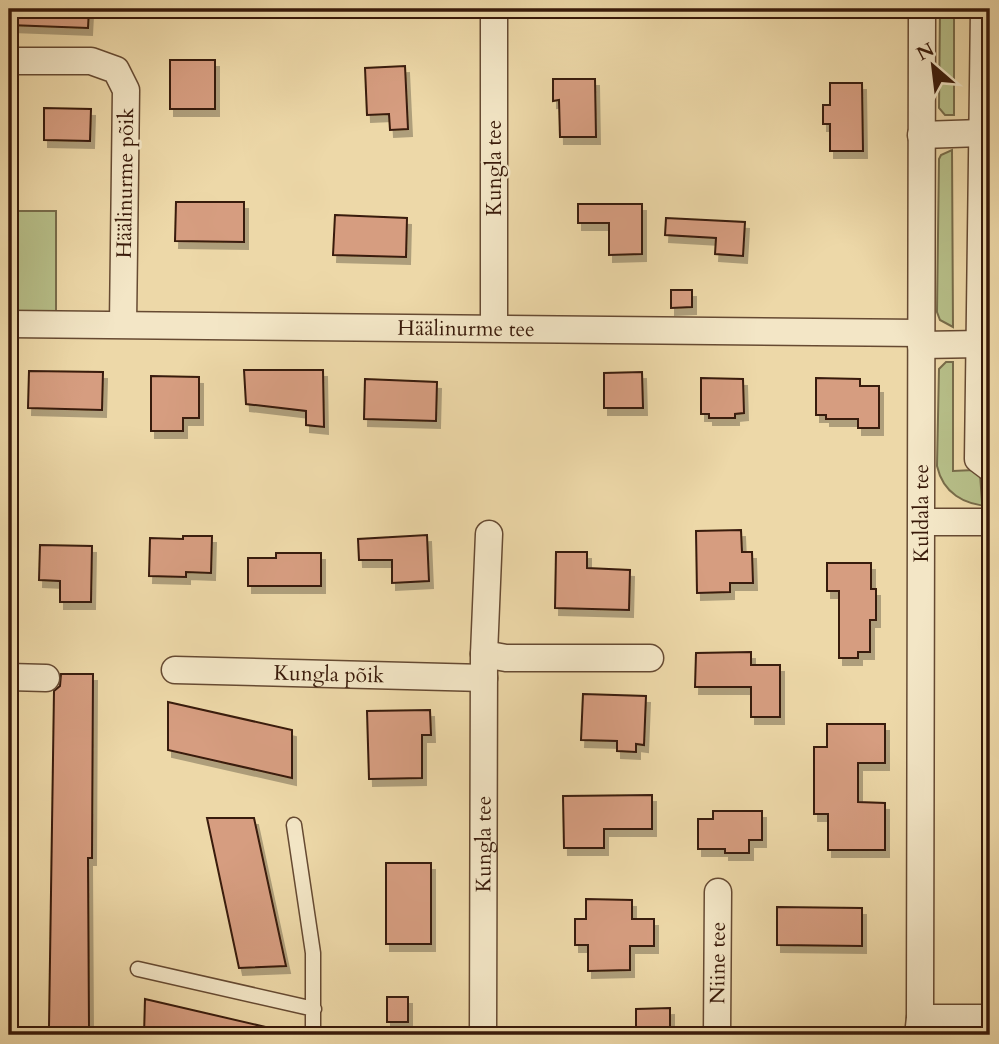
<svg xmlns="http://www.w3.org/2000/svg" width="999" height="1044" font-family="Cardo,serif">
<defs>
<filter id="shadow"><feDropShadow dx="4" dy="7" stdDeviation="0" flood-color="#0004"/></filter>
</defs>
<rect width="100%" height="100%" fill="#edd8a8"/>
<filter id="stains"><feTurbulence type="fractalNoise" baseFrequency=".00286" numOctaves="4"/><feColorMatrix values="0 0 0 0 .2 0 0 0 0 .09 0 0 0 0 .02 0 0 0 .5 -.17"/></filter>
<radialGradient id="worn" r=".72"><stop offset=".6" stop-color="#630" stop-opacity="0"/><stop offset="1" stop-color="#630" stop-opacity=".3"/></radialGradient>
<path fill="#b7bf89" stroke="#786c4a" stroke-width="2" d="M940 9H954V115H945L939 108Z
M952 150 953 327 940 320 937 312 939 159 941 155Z
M9 211H56V314H9Z
M946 362H953V471L974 470 980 473 982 502 990 503V506C964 505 943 493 937 466L939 369Z"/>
<path fill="#d69d80" stroke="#391a0a" stroke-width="2" filter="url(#shadow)" d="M9 9H89L88 28 9 25Z
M170 60H215V109H170Z
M405 66 408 129 390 130 389 114 367 115 365 68Z
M553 79H595L596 137H560L559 100 553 101Z
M830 83H862L863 151H830V124H823V105H830Z
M44 108 91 109 90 141 44 140Z
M176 202H244V242L175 241Z
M578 204H642V254L609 255V223H578Z
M335 215 407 218 406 257 333 255Z
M666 218 745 222 743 256 715 254 716 238 665 235Z
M671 290H692V307L671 308Z
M244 370H323L324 427 306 425V411L246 404Z
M29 371 103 372 102 410 28 408Z
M642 372 643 408H604V373Z
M151 376 199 377V418H183V431H151Z
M701 378 743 379 744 413 735 414V418H709V414H701Z
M816 378 860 379V386H879V428H858V419H826V415H816Z
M365 379 437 382 436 421 364 419Z
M741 530 742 552H752L753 583H730V592L697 593 696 531Z
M427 535 429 581 392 583V560H359L358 539Z
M183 536H212L211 573 186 572V577L149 576 150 538 183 539Z
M40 545 92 546 91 602H60V581L39 580Z
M556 552H587V568L630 570 629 610 555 608Z
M276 553H321V586H248V558H276Z
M827 563H871V589H876V620H870V652H858V658H839V591H827Z
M751 652V665H780V717H751V687H695L696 653Z
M61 674H93L92 858H88L89 1029 49 1027 54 691 60 686Z
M583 694 646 696 644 745 636 744V752L617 751V741L581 740Z
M168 702 292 730V778L168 750Z
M430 710 431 735H422V778L369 779 367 711Z
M827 724H885V763H858V802L885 803V850H828V814H814V747H827Z
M652 795V829H604V848H564L563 796Z
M713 811H762V840H749V853H725V849H698V819H713Z
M207 818H254L286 966 239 968Z
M386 863H431V944H386Z
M586 899 632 900V919H654V946H630V970L588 971V945H575V919H586Z
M777 907 862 908V946L777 945Z
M387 997H408V1022H387Z
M145 999 270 1028 269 1035H144Z
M670 1008V1032H658V1035H636V1009Z"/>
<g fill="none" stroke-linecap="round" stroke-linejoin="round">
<defs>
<path id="lane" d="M294 825 313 953V1035
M138 969 314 1009"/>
<g id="street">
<path d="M984 9 978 459 990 468"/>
<path d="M9 61H91L116 70 126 90 123 324"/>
<path d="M921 135 982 133"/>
<path id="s1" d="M9 324 921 333"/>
<path d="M494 327V9"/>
<path d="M921 345 981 344"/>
<path d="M922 522H990"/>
<path d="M484 654 506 658H650"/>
<path id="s2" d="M175 670 484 678"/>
<path d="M9 677 46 678"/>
<path d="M920 1018H990"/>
<path id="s3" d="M483 1035 484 654 489 534"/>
<path id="s4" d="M717 1035 718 892"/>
<path id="s5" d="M918 1035 920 1018 922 9"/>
</g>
</defs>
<use href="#lane" stroke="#664a32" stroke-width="17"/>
<use href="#street" stroke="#664a32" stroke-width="29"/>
<use href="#lane" stroke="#f3e6c6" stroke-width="14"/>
<use href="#street" stroke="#f3e6c6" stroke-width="26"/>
</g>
<g text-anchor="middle" stroke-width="5" stroke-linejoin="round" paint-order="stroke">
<g font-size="21" fill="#391a0a" stroke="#f3e6c6">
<text transform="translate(494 168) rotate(-90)" y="7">Kungla tee</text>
<text transform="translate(125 183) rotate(-89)" y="7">Häälinurme põik</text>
<text dy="7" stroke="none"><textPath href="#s1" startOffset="457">Häälinurme tee</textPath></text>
<text dy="7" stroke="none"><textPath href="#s5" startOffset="522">Kuldala tee</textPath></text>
<text dy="7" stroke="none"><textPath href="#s2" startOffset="154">Kungla põik</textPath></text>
<text dy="7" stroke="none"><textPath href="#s3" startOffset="191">Kungla tee</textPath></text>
<text dy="7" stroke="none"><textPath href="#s4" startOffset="72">Niine tee</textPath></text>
</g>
</g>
<rect width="999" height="1044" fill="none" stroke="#edd8a8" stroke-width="35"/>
<rect x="10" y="10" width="978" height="1023" fill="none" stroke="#391a0a" stroke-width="3.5"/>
<rect x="18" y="18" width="964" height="1009" fill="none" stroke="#391a0a" stroke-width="2"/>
<g transform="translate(933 66) rotate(332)" stroke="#f3e6c6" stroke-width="5" paint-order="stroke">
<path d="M0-5L12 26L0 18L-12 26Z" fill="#391a0a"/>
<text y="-10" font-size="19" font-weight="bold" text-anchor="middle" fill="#391a0a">N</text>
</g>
<rect width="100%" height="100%" filter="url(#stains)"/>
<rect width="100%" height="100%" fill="url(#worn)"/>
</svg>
